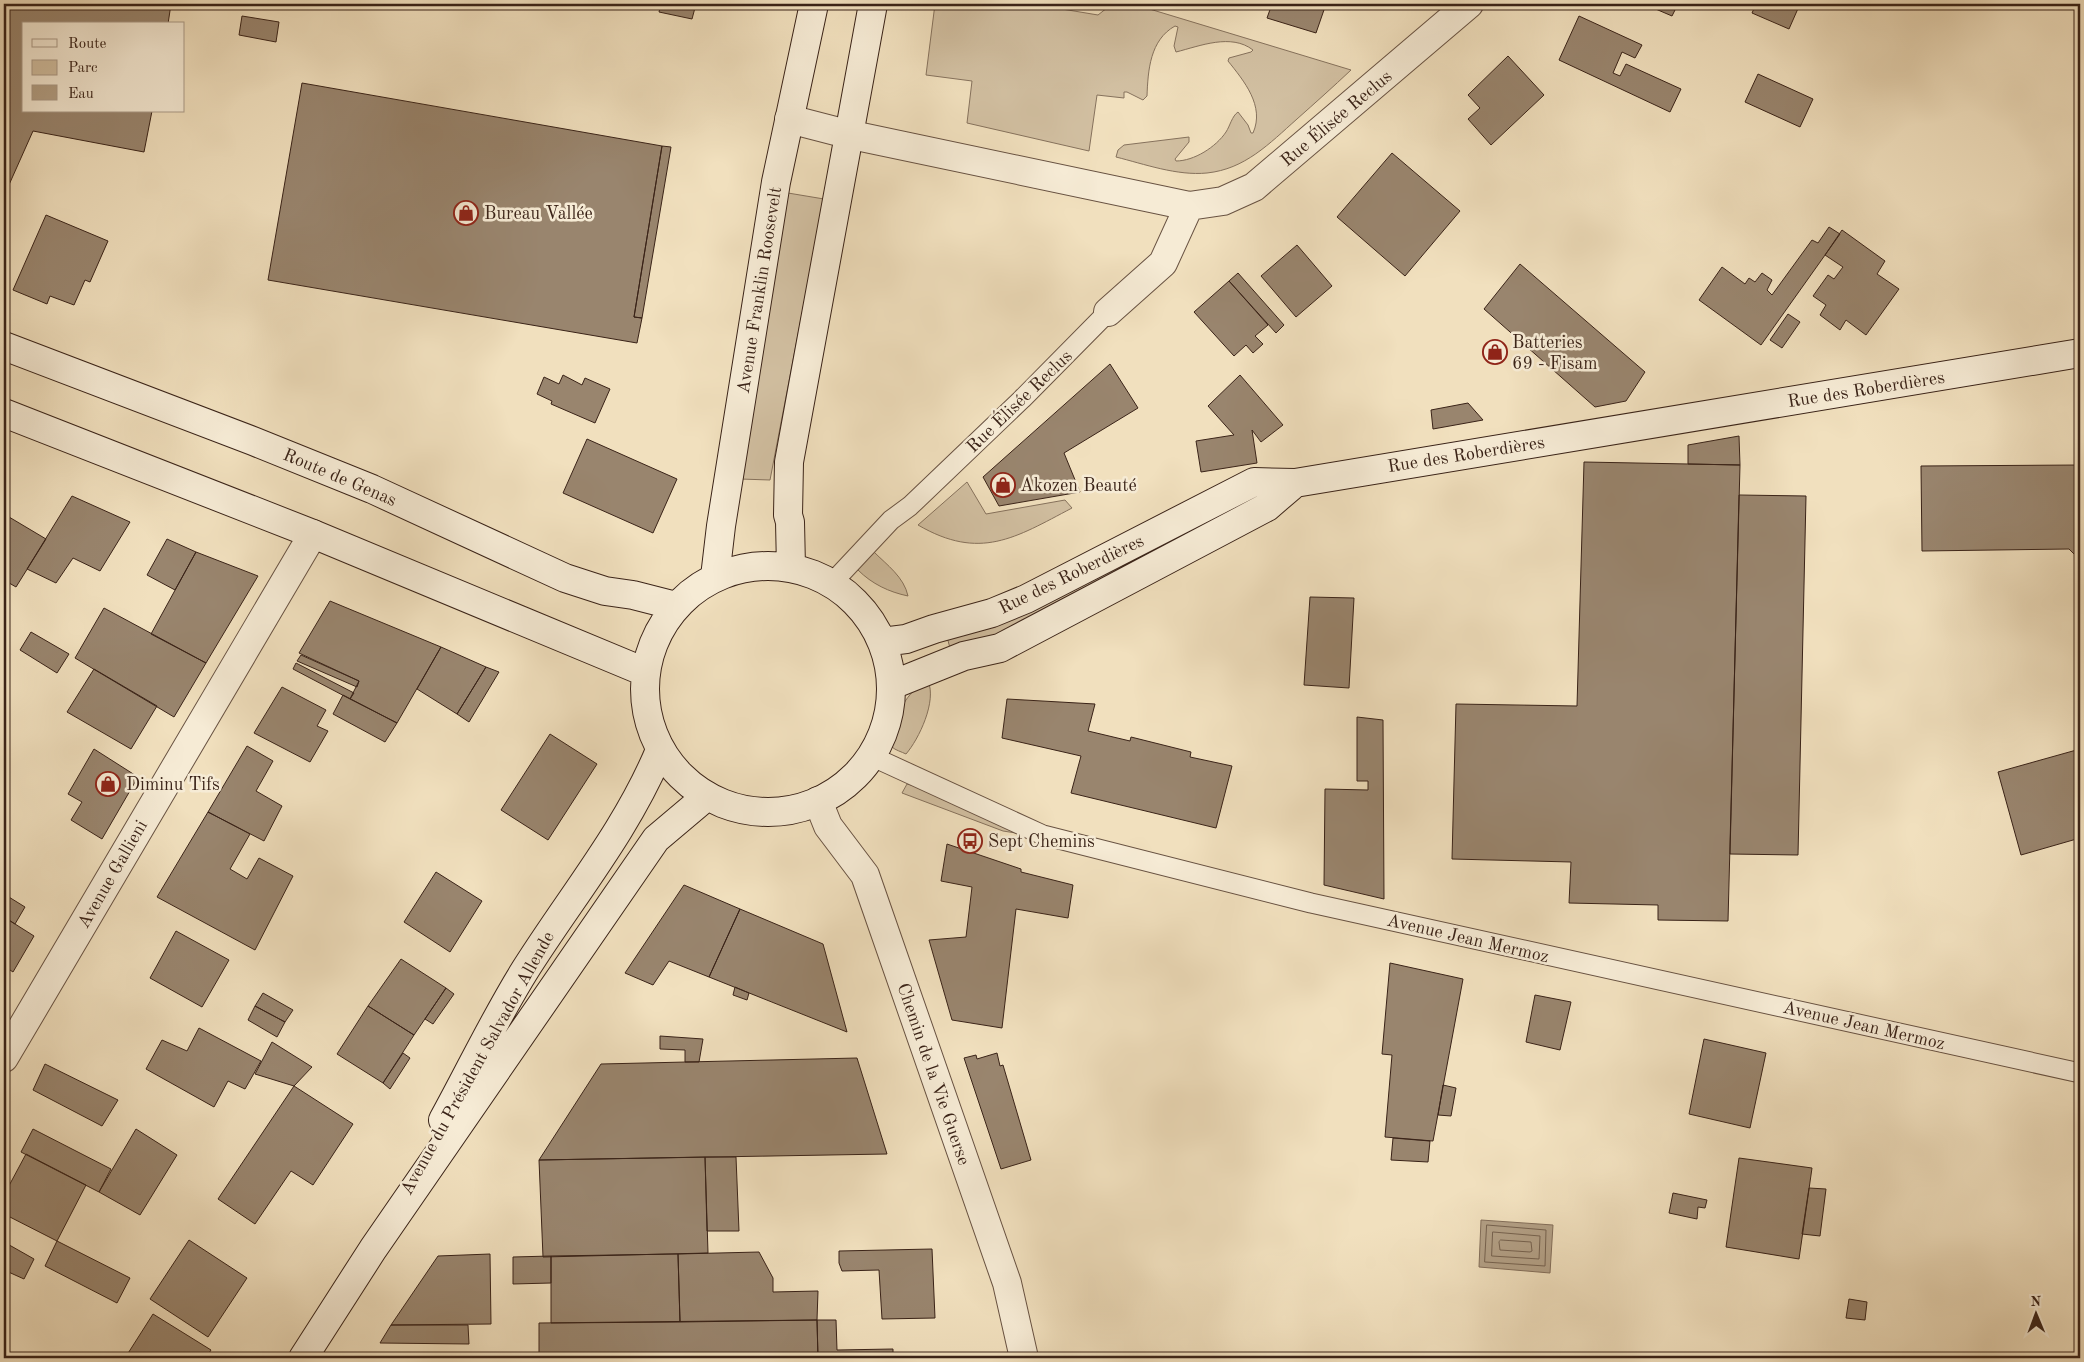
<svg xmlns="http://www.w3.org/2000/svg" width="2084" height="1362" font-family="'Old Standard TT',serif">
<rect width="100%" height="100%" fill="#f1e0be"/>
<filter id="stains"><feTurbulence type="fractalNoise" baseFrequency=".004" numOctaves="4"/><feColorMatrix values="0 0 0 0 .2 0 0 0 0 .09 0 0 0 0 .02 0 0 0 .5 -.17"/></filter>
<radialGradient id="worn" r=".72"><stop offset=".6" stop-color="#630" stop-opacity="0"/><stop offset="1" stop-color="#630" stop-opacity=".3"/></radialGradient>
<path fill="#d2c0a2" stroke="#86725d" d="M935 4H1032L1098 15 1112 4H1133L1351 70C1333 87 1315 103 1297 119 1269 144 1245 169 1207 173 1177 176 1144 164 1116 157L1118 150 1124 145 1189 137V142L1175 159 1176 161C1194 161 1216 147 1226 132 1230 126 1232 116 1238 112L1248 125 1251 133H1253C1265 106 1244 81 1228 61L1229 58 1251 52 1253 50C1231 33 1200 46 1176 52L1174 46 1178 27 1175 26C1150 40 1148 70 1147 96L1143 100 1127 92H1124V98L1097 95 1089 151 967 123 972 81 926 75Z
M788 193 824 199 770 480 740 479Z
M967 482 986 514 1065 500 1072 508C1015 538 980 561 918 525Z
M1258 489 1265 498 1001 636 950 648 947 637Z
M874 552C887 565 904 577 908 596 889 592 872 584 858 570L860 562Z
M928 681C937 701 919 739 906 754 902 752 895 750 892 747 883 738 902 704 909 696 913 690 922 686 928 681Z
M907 784 919 787 1022 834 1003 831 902 793Z"/>
<path fill="#b3a086" stroke="#836e5a" d="M1481 1220 1553 1225 1550 1273 1479 1267Z"/>
<g fill="none" stroke-linecap="round" stroke-linejoin="round">
<path stroke="#76624f" stroke-width="1" d="M1487 1225 1546 1230 1545 1266 1485 1262Z
M1493 1232 1540 1236 1539 1259 1492 1256Z
M1501 1240 1531 1242 1532 1251 1530 1252 1500 1250 1499 1242Z"/>
</g>
<path fill="#99856e" stroke="#3a2318" d="M4 4H171L168 24H24V111H152L144 152 33 131 4 196Z
M661 4H696L692 19 659 12Z
M1272 4H1326L1316 33 1267 18Z
M1644 4H1678L1672 16Z
M1756 4H1800L1789 29 1752 13Z
M242 16 279 22 276 42 239 35Z
M1579 16 1642 45 1635 58 1622 52 1613 73 1620 76 1626 64 1681 89 1670 112 1559 60Z
M1508 56 1544 95 1491 145 1468 119 1480 108 1468 95Z
M1758 74 1813 99 1800 127 1745 102Z
M302 83 662 146 634 317 642 318 637 343 268 280Z
M662 146 671 147 642 318 634 317Z
M1392 153 1460 211 1405 276 1337 217Z
M46 215 108 241 90 282 85 280 74 305 50 296 47 304 13 290Z
M1829 227 1840 234 1761 345 1699 300 1722 267 1745 284 1749 278 1755 282 1762 273 1772 280 1767 290 1772 295 1812 240 1818 243Z
M1842 230 1885 261 1877 274 1899 289 1866 335 1846 320 1840 330 1820 315 1826 305 1813 296 1828 275 1834 279 1843 267 1825 255Z
M1297 245 1332 286 1296 317 1261 276Z
M1520 264 1645 372 1626 401 1595 407 1484 309Z
M1238 273 1284 325 1276 333 1229 281Z
M1229 281 1268 325 1255 336 1263 344 1253 353 1246 345 1234 356 1194 312Z
M1788 314 1800 322 1782 348 1770 340Z
M1110 364 1138 408 1064 453 1080 492 999 506 983 477Z
M563 375 582 385 585 378 610 389 595 423 551 404 552 401 537 394 544 377 559 384Z
M1240 375 1283 425 1261 442 1252 430 1257 463 1201 472 1196 441 1234 435 1208 406Z
M1468 403 1483 420 1433 429 1431 410Z
M1739 436 1740 465 1688 464V445Z
M587 439 677 479 653 533 563 493Z
M1584 462 1740 465 1728 921 1658 920V905L1569 903 1571 862 1452 859 1456 704 1577 706Z
M2080 465V560L2069 549 1922 551 1921 466Z
M1739 495 1806 496 1798 855 1730 854Z
M72 496 130 522 100 571 73 558 56 583 27 569Z
M4 514 46 539 16 587 4 580Z
M167 539 196 552 175 590 147 575Z
M196 552 258 576 206 663 151 634Z
M1310 597 1354 598 1349 688 1304 685Z
M330 601 441 647 397 723 350 699 359 681 299 653Z
M104 608 206 663 174 717 75 658Z
M31 632 69 654 57 673 20 650Z
M441 647 486 667 457 714 417 689Z
M301 655 359 681 357 687 297 661Z
M296 663 354 693 350 699 293 669Z
M486 667 499 672 469 722 457 714Z
M94 669 157 706 131 749 67 712Z
M282 687 326 710 317 726 328 731 310 762 254 733Z
M343 695 397 723 385 742 333 714Z
M1007 699 1095 704 1088 731 1130 741 1131 737 1191 752 1190 757 1232 766 1216 828 1071 793 1081 756 1002 738Z
M1357 717 1383 720 1384 899 1324 885 1325 789 1368 790V781H1357Z
M550 734 597 764 548 840 501 810Z
M247 746 273 761 256 791 282 806 264 841 208 812Z
M94 749 138 777 102 839 71 820 82 802 68 794Z
M2080 749V838L2021 855 1998 772Z
M208 812 250 834 230 869 247 879 259 858 293 876 255 950 157 897Z
M947 844 1021 869V872L1073 885 1068 918 1016 909 1002 1028 952 1020 929 940 966 937 972 887 941 881Z
M436 872 482 901 450 952 404 922Z
M684 885 740 909 709 977 669 961 653 985 625 973Z
M4 894 25 907 15 924 4 917Z
M740 909 823 944 847 1032 709 977Z
M4 917 34 936 13 972 4 966Z
M176 931 229 960 202 1007 150 978Z
M401 959 446 988 414 1035 368 1006Z
M1390 963 1463 979 1433 1141 1385 1137 1392 1055 1382 1054Z
M735 987 749 993 747 1000 733 995Z
M446 988 454 994 433 1024 425 1019Z
M263 993 293 1010 285 1022 255 1006Z
M1535 995 1571 1002 1560 1050 1526 1042Z
M255 1006 285 1022 277 1037 248 1020Z
M368 1006 414 1035 383 1083 337 1054Z
M199 1028 261 1061 245 1089 228 1081 214 1107 146 1069 162 1040 187 1051Z
M660 1036 703 1039 699 1062H685V1050L660 1049Z
M1704 1039 1766 1053 1750 1128 1689 1114Z
M272 1042 312 1067 294 1086 255 1074Z
M403 1053 410 1058 390 1089 383 1083Z
M997 1053 1000 1066 1003 1065 1031 1160 1001 1169 964 1058 976 1055 977 1059Z
M857 1058 887 1154 539 1160 601 1064Z
M45 1064 118 1100 102 1126 33 1090Z
M1443 1085 1456 1088 1451 1116 1438 1115Z
M294 1086 353 1124 313 1185 291 1171 255 1224 218 1199Z
M33 1129 111 1169 99 1192 21 1152Z
M136 1129 177 1155 140 1215 99 1192Z
M1393 1138 1430 1141 1428 1162 1391 1160Z
M26 1154 86 1185 57 1241 4 1214V1195Z
M705 1157H736L739 1231H707Z
M705 1157 708 1253 543 1257 539 1160Z
M1739 1158 1812 1168 1799 1259 1726 1247Z
M1809 1188 1826 1189 1820 1236 1802 1234Z
M1673 1193 1707 1200 1705 1208 1698 1207 1697 1219 1669 1213Z
M189 1240 247 1278 208 1337 150 1299Z
M57 1241 130 1278 117 1303 45 1266Z
M4 1242 34 1259 24 1279 4 1270Z
M932 1249 935 1318 882 1319 879 1270 842 1271 839 1263V1251Z
M759 1252 773 1278V1292L818 1291 817 1320 680 1322 678 1254Z
M490 1254 491 1324 391 1325 438 1256Z
M678 1254 680 1322 551 1323V1256Z
M551 1256V1283L513 1284V1257Z
M1849 1299 1867 1302 1865 1320 1846 1318Z
M153 1314 211 1350 206 1358H125Z
M817 1320H836L837 1350 893 1349V1358H818Z
M817 1320 818 1358H539V1323Z
M391 1325H468L469 1344 380 1343Z"/>
<g fill="none" stroke-linecap="round" stroke-linejoin="round">
<defs>
<path id="lane" d="M832 583 891 520 910 506 1022 399 1108 312
M871 756 1043 835 1311 903 2080 1073"/>
<path id="street" d="M789 119 847 134 1189 206 1223 201 1254 187 1469 4
M1108 312 1163 263 1189 206
M818 801 828 826 865 875 1007 1283 1024 1358
M4 1058 313 534"/>
<path id="secondary" d="M4 346 253 441 372 489 565 578 605 591 633 595 676 606
M4 413 313 534 645 672
M645 689a123 123 0 1 1 246 0a123 123 0 1 1-246 0Z
M791 567 790 522 788 515 789 462 873 4
M715 577 721 526 776 182 814 4
M882 642 906 639 934 629 992 613 1026 599 1254 482 1295 483 2080 353
M892 685 964 656 1000 648 1267 507 1295 483
M443 1120C470 1071 495 1018 525 970 571 897 627 830 660 750
M303 1358 373 1249 656 839 707 796"/>
</defs>
<use href="#lane" stroke="#685242" stroke-width="21"/>
<use href="#street" stroke="#685242" stroke-width="30"/>
<use href="#secondary" stroke="#3a2318" stroke-width="30"/>
<use href="#lane" stroke="#f6ebd5" stroke-width="19"/>
<use href="#street" stroke="#f6ebd5" stroke-width="28"/>
<use href="#secondary" stroke="#f6ebd5" stroke-width="28"/>
</g>
<defs>
<symbol id="shop-ring" viewBox="-11 -11 22 22"><circle r="9.5" fill="#f6ebd5" stroke="#8f2418" stroke-width="1.5"/><path d="M-5-2.5h2.3a2.7 3.5 0 0 1 5.4 0H5L5.5 6h-11ZM-1.5-2.5h3a1.5 2.3 0 0 0-3 0Z" fill="#8f2418"/></symbol>
<symbol id="bus-ring" viewBox="-11 -11 22 22"><circle r="9.5" fill="#f6ebd5" stroke="#8f2418" stroke-width="1.5"/><path d="M-5-6H5V4H4V6H2V4H-2V6H-4V4H-5ZM-3.5-4V0h7V-4ZM-3.5 1.2v1.5H-2V1.2ZM2 1.2v1.5H3.5V1.2Z" fill="#8f2418"/></symbol>
</defs>
<g fill-rule="evenodd">
<use href="#shop-ring" x="452" y="199" width="28" height="28"/>
<use href="#shop-ring" x="1481" y="338" width="28" height="28"/>
<use href="#shop-ring" x="989" y="471" width="28" height="28"/>
<use href="#shop-ring" x="94" y="770" width="28" height="28"/>
<use href="#bus-ring" x="956" y="827" width="28" height="28"/>
</g>
<g text-anchor="middle" stroke-width="5" stroke-linejoin="round" paint-order="stroke">
<g font-size="18" fill="#3a2318" stroke="#f6ebd5">
<text transform="translate(1336 118) rotate(-40)" y="6">Rue Élisée Reclus</text>
<text transform="translate(759 290) rotate(-81)" y="6">Avenue Franklin Roosevelt</text>
<text transform="translate(1866 389) rotate(-9)" y="6">Rue des Roberdières</text>
<text transform="translate(1019 401) rotate(-44)" y="6">Rue Élisée Reclus</text>
<text transform="translate(1466 454) rotate(-9)" y="6">Rue des Roberdières</text>
<text transform="translate(340 477) rotate(23)" y="6">Route de Genas</text>
<text transform="translate(1071 574) rotate(-26)" y="6">Rue des Roberdières</text>
<text transform="translate(112 874) rotate(-60)" y="6">Avenue Gallieni</text>
<text transform="translate(1468 938) rotate(13)" y="6">Avenue Jean Mermoz</text>
<text transform="translate(1864 1025) rotate(13)" y="6">Avenue Jean Mermoz</text>
<text transform="translate(477 1063) rotate(-61)" y="6">Avenue du Président Salvador Allende</text>
<text transform="translate(934 1074) rotate(71)" y="6">Chemin de la Vie Guerse</text>
</g>
<g font-size="18" fill="#3a2318" stroke="#f6ebd5" text-anchor="start">
<text x="484" y="219">Bureau Vallée</text>
<text x="1512" y="348">Batteries<tspan x="1512" dy="21">69 - Fisam</tspan></text>
<text x="1020" y="491">Akozen Beauté</text>
<text x="126" y="790">Diminu Tifs</text>
<text x="988" y="847">Sept Chemins</text>
</g>
</g>
<rect width="2084" height="1362" fill="none" stroke="#f1e0be" stroke-width="20"/>
<rect x="5" y="5" width="2074" height="1352" fill="none" stroke="#3a2318" stroke-width="2.5"/>
<rect x="10" y="10" width="2064" height="1342" fill="none" stroke="#3a2318"/>
<rect x="22" y="22" width="162" height="90" fill="#f6ebd5" stroke="#ab9b89"/>
<rect x="32" y="39" width="25" height="8" fill="#f6ebd5" stroke="#ab9b89"/>
<text x="68" y="48" font-size="15" fill="#3a2318">Route</text>
<rect x="32" y="60" width="25" height="15" fill="#d2c0a2" stroke="#ab9b89"/>
<text x="68" y="72" font-size="15" fill="#3a2318">Parc</text>
<rect x="32" y="85" width="25" height="15" fill="#b3a086" stroke="#ab9b89"/>
<text x="68" y="98" font-size="15" fill="#3a2318">Eau</text>
<g transform="translate(2036 1314) rotate(359)" stroke="#f6ebd5" stroke-width="4" paint-order="stroke">
<path d="M0-4L9 19L0 12L-9 19Z" fill="#3a2318"/>
<text y="-8" font-size="14" font-weight="bold" text-anchor="middle" fill="#3a2318">N</text>
</g>
<rect width="100%" height="100%" filter="url(#stains)"/>
<rect width="100%" height="100%" fill="url(#worn)"/>
</svg>
